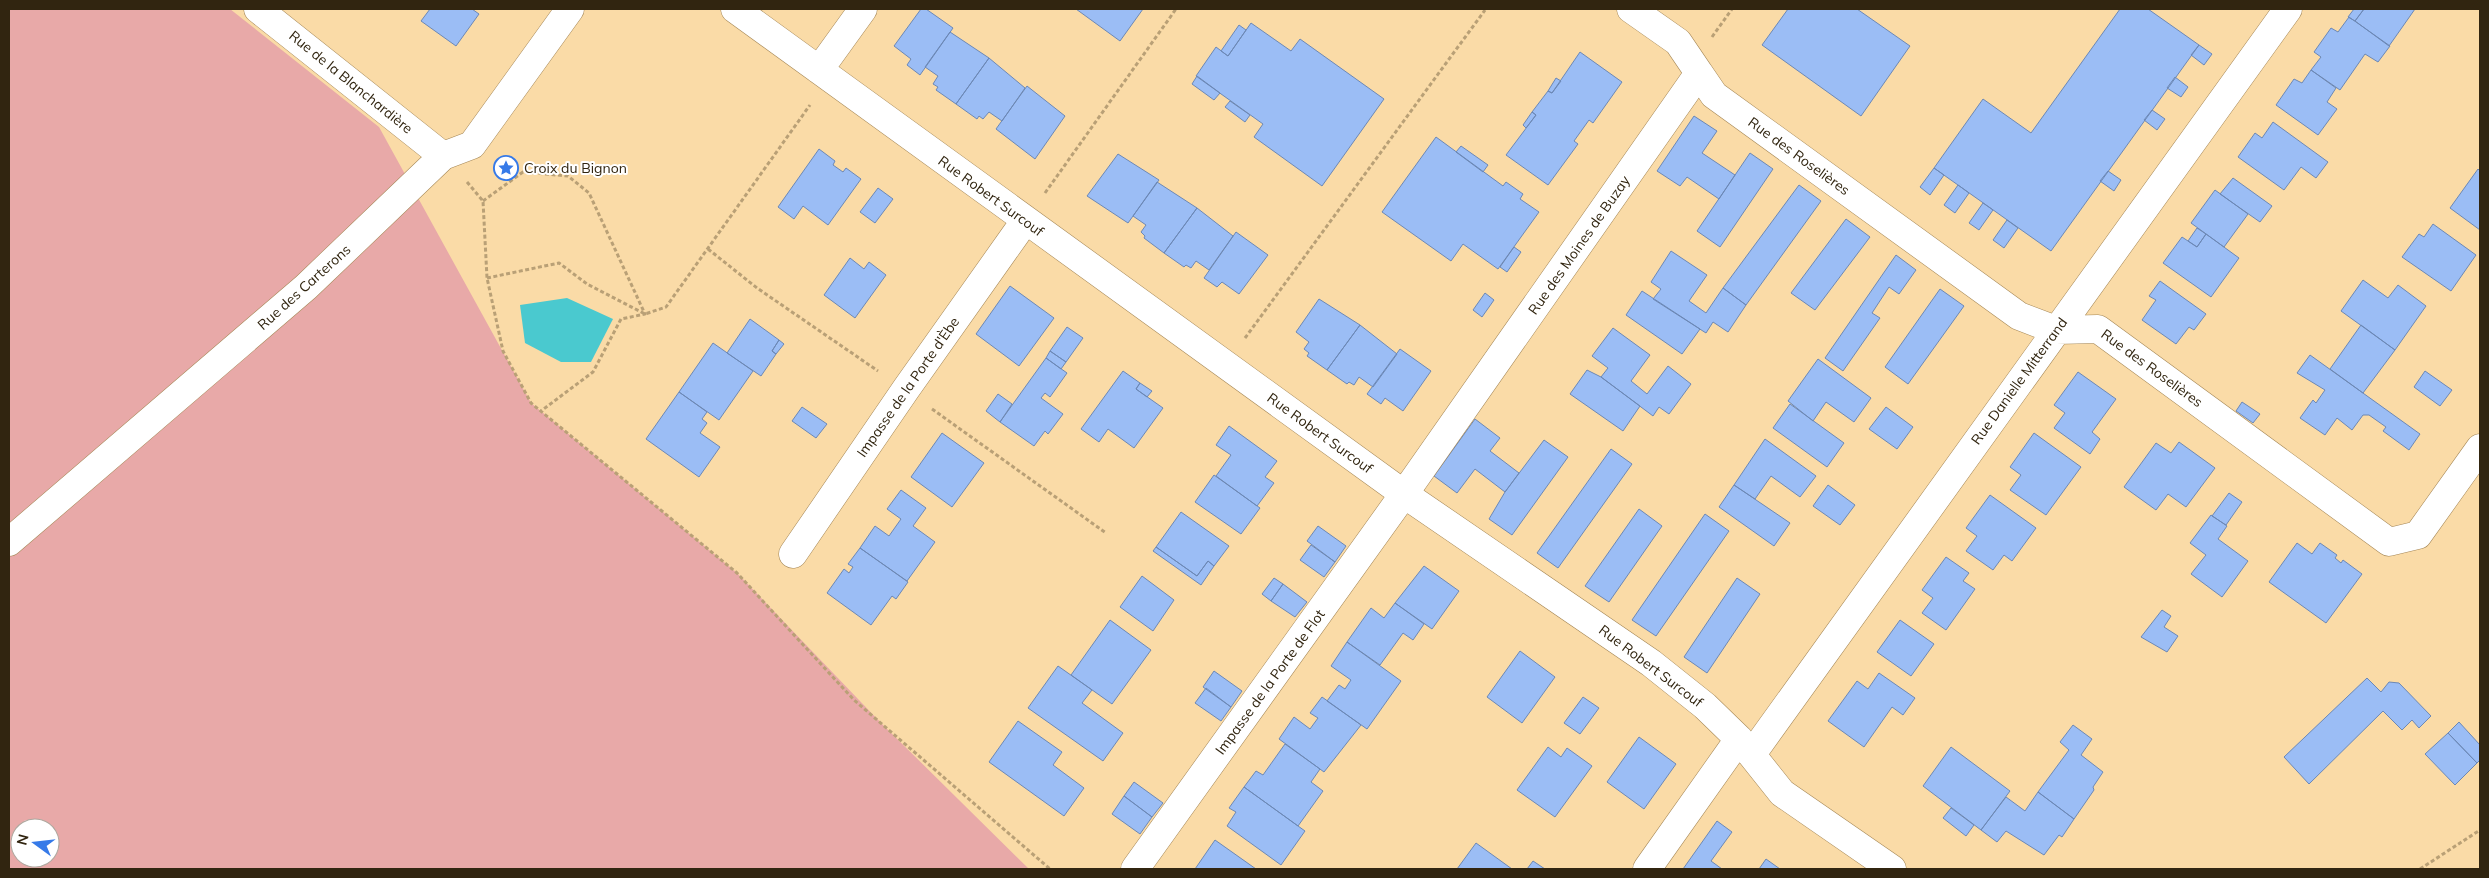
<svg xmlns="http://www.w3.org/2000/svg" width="2489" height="878" font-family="Mulish,sans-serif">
<rect width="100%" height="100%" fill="#fadba7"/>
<path fill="#e8a9a8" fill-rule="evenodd" d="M9 9H230L379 127 531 403 737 573 882 724 1029 869H9ZM20 828H50V858H20Z"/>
<path fill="#4ac9cf" d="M567 298 613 319 591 362H561L525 343 520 305Z"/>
<path fill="#9bbdf5" stroke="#6c88b5" d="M430 9H472L479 14 456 46 421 21Z
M921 9H926L953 28 920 75 907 65 911 59 894 46Z
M1076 9H1143L1120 41Z
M1788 9H1857L1910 46 1861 116 1762 45Z
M2120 9H2148L2199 45 2051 251 1934 168 1983 99 2031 133Z
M2354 9H2364L2355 21 2348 17Z
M2364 9H2415L2389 46 2355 21Z
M2349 17 2390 46 2378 62 2365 54 2340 90 2311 70 2321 57 2314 52 2331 28 2338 32Z
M1251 23 1291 51 1300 39 1384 99 1322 186 1254 137 1263 124 1196 76 1216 47 1228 56Z
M1239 25 1246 30 1228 56 1221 51Z
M950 32 989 58 956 104 936 90 938 87 933 84 938 76 925 67Z
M2199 45 2212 54 2204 65 2191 55Z
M1580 52 1622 82 1593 123 1589 120 1574 141 1578 144 1548 185 1506 155 1536 115 1532 112 1548 91 1552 93Z
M989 58 1025 88 1002 121 989 112 983 119 979 116 977 119 956 104Z
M2311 70 2336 88 2327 102 2337 109 2318 135 2276 105 2294 79 2302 83Z
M1197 76 1220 93 1214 100 1192 84Z
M2175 77 2188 87 2181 97 2167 88Z
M1556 78 1561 81 1552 93 1548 91Z
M1027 86 1065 116 1035 159 996 129Z
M1230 101 1250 115 1245 122 1225 107Z
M2152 110 2165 119 2157 130 2144 120Z
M1532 112 1536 115 1526 128 1523 125Z
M1694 116 1717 131 1702 153 1735 175 1719 199 1687 177 1680 186 1657 171Z
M2273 122 2328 162 2316 178 2301 167 2284 190 2238 157 2255 133 2262 138Z
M1436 137 1503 186 1506 182 1523 194 1520 199 1539 212 1498 269 1463 244 1451 261 1382 212Z
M1461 146 1488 165 1483 172 1456 152Z
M819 149 835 161 833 165 843 172 846 168 861 179 828 225 803 206 794 219 778 207Z
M1750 153 1773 169 1720 247 1697 231Z
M1118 154 1159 180 1128 223 1087 196Z
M1934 168 1944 175 1930 195 1920 187Z
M2478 169 2480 171V230L2450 208Z
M2108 171 2121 180 2114 191 2100 181Z
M2233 178 2272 206 2260 222 2220 194Z
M1157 182 1197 208 1164 253 1144 238 1145 236 1141 232 1146 225 1133 216Z
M1799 185 1821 201 1746 305 1723 288Z
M1958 185 1969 193 1955 213 1944 205Z
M878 188 893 199 875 223 860 212Z
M2215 190 2248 214 2224 247 2191 223Z
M1983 203 1993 210 1979 230 1969 223Z
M1197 208 1233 236 1209 270 1196 261 1191 268 1186 265 1184 267 1164 253Z
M1846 219 1870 237 1815 310 1791 293Z
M2007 220 2018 228 2004 248 1993 240Z
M2433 224 2476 255 2451 291 2402 257 2419 234 2424 237Z
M2197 228 2206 234 2197 247 2188 241Z
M1236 232 1268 255 1239 294 1222 282 1217 287 1204 278Z
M2206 234 2239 258 2211 297 2163 263 2182 237 2197 247Z
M1514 247 1521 252 1507 272 1500 267Z
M1671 251 1707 275 1689 301 1706 313 1723 288 1746 305 1728 332 1713 322 1706 333 1653 299 1661 289 1651 282Z
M1896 255 1916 270 1899 294 1889 287 1872 313 1880 318 1843 371 1825 358Z
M850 258 864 269 869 262 886 275 855 318 824 295Z
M2363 280 2388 298 2398 285 2426 306 2395 350 2341 311Z
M2160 281 2206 314 2194 330 2189 327 2176 344 2142 320 2156 300 2149 296Z
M1010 286 1054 318 1019 366 976 334Z
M1940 289 1964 306 1908 384 1885 367Z
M1642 291 1700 329 1682 354 1626 315Z
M1485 293 1494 300 1482 317 1473 310Z
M1319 299 1360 325 1327 370 1307 356 1309 353 1304 349 1309 342 1296 332Z
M750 319 779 340 772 351 776 354 761 376 727 353Z
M1360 325 1397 354 1373 387 1359 377 1354 385 1349 382 1347 384 1327 370Z
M2361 325 2395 350 2363 393 2330 369Z
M1067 327 1083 338 1066 362 1050 351Z
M1613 328 1650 355 1631 381 1647 394 1668 366 1691 384 1669 414 1659 407 1653 416 1601 377 1608 368 1592 356Z
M779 340 784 344 776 354 772 351Z
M713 343 753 371 719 420 679 392Z
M1400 349 1431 371 1403 411 1385 398 1381 404 1367 394Z
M1050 351 1066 362 1061 369 1046 358Z
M2310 355 2420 434 2409 450 2383 431 2386 427 2369 415H2363L2352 430 2337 418 2325 435 2300 418 2313 400 2316 403 2325 390 2297 373Z
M1046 358 1067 373 1050 397 1045 393 1041 398 1063 414 1048 434 1045 431 1034 446 1000 422Z
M1818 359 1871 398 1854 422 1826 402 1813 421 1788 401Z
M1587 370 1601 377 1640 406 1623 431 1570 394Z
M1123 371 1140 383 1136 389 1163 408 1134 448 1108 429 1099 442 1081 429Z
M2425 371 2452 390 2440 406 2414 387Z
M2078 372 2116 399 2092 432 2100 439 2090 454 2054 428 2065 413 2054 405Z
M1140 383 1152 391 1147 397 1136 389Z
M679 392 707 412 702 419 707 423 700 433 720 447 699 477 646 439Z
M998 394 1012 404 1000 422 986 411Z
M2242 402 2260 414 2253 423 2236 411Z
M1790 404 1844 443 1827 467 1773 428Z
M802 407 827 424 816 438 792 421Z
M1886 407 1913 427 1897 449 1869 429Z
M1475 419 1500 438 1490 451 1519 473 1505 492 1475 469 1457 493 1434 476Z
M1229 426 1277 461 1265 477 1274 483 1257 506 1216 476 1231 455 1216 445Z
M942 433 984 463 952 507 911 477Z
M2034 433 2081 467 2046 515 2010 490 2021 475 2010 467Z
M1765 439 1816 476 1800 497 1771 476 1755 499 1734 485Z
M1544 440 1568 457 1512 535 1489 519 1505 492Z
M2179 442 2215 468 2186 507 2168 494 2156 510 2124 487 2156 443 2171 453Z
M1611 449 1632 464 1558 568 1537 553Z
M1214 475 1260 508 1241 534 1195 502Z
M1734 485 1790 523 1774 546 1719 507Z
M1828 485 1855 505 1840 525 1813 506Z
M901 490 926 508 913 526 935 542 907 581 860 548 875 526 889 536 901 519 887 509Z
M2229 493 2242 502 2226 525 2212 516Z
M1990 495 2036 528 2012 561 2004 555 1993 570 1966 551 1977 536 1966 528Z
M1639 509 1662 526 1609 602 1585 586Z
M1181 512 1229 546 1214 566 1208 561 1197 576 1156 547Z
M1705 514 1729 531 1656 636 1632 620Z
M2211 515 2227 526 2218 539 2248 561 2222 597 2191 574 2206 555 2190 543Z
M1318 526 1346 546 1335 562 1307 541Z
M2297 543 2312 554 2320 543 2337 555 2335 558 2341 563 2343 560 2362 574 2326 623 2269 582Z
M1311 545 1335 562 1324 577 1300 560Z
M1156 547 1197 576 1208 561 1214 566 1201 585 1153 551Z
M860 548 908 582 896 599 892 596 871 625 827 593 844 569 849 573 853 567 848 564Z
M1946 557 1969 573 1963 581 1975 589 1946 630 1922 613 1933 598 1922 590Z
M1424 566 1459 591 1432 629 1395 603Z
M1142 576 1174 600 1153 631 1120 607Z
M1274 578 1283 584 1271 601 1262 594Z
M1737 578 1760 594 1707 673 1684 657Z
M1283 584 1307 602 1295 617 1271 601Z
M1395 603 1424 624 1413 640 1403 633 1380 665 1347 642 1371 608 1384 618Z
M2162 610 2171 616 2164 627 2178 636 2167 652 2141 637Z
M1110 620 1151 650 1112 704 1071 675Z
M1900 620 1934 644 1911 676 1877 652Z
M1347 642 1401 681 1367 729 1327 701 1339 685 1345 689 1351 680 1331 666Z
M1520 651 1555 677 1522 723 1487 697Z
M1058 666 1092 690 1082 703 1123 733 1103 761 1028 708Z
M1214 671 1242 691 1231 707 1203 687Z
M1879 673 1915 698 1903 715 1892 707 1864 747 1828 721 1857 681 1868 689Z
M2367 678 2381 692 2389 682 2399 683 2431 716 2419 728 2412 720 2402 730 2383 711 2309 784 2284 757Z
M1206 688 1231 707 1221 721 1195 703Z
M1322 697 1361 725 1324 772 1279 739 1294 717 1310 729 1318 718 1310 713Z
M1583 697 1599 708 1580 734 1564 723Z
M1018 721 1062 752 1053 765 1084 788 1064 816 989 762Z
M2459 722 2480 745V760L2477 763 2448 733Z
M2073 725 2092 739 2081 755 2103 772 2093 787 2094 790 2074 819 2038 792 2069 750 2060 742Z
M2448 733 2477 763 2455 785 2425 754Z
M1639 737 1676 764 1644 809 1607 782Z
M1285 744 1320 769 1311 782 1323 791 1298 826 1244 787 1256 771 1263 775Z
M1548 747 1561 757 1567 748 1592 766 1555 817 1517 790Z
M1951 747 2010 791 1981 830 1923 786Z
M1134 782 1163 803 1152 817 1124 796Z
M1244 787 1305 831 1281 865 1227 826 1236 812 1229 808Z
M2038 792 2074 819 2062 837 2059 835 2044 855 2006 831 1997 842 1981 830 2006 797 2025 811Z
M1124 796 1152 817 1140 834 1112 814Z
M1951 808 1974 825 1966 836 1943 818Z
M1717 821 1732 832 1711 861 1722 869H1683Z
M1215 840 1256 869H1195Z
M1476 843 1512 869H1457Z
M1766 859 1780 869H1759Z
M1533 861 1545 869H1527Z"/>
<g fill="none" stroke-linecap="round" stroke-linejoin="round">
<defs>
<path id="minor" d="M258 9 443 156
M735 9 1404 494 1651 663 1705 706 1739 739 1782 793 1892 869
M819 70 863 9
M1699 73 1714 95 2019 316 2056 330 2098 329 2389 542 2418 535 2480 448
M9 542 306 287 443 156 472 145 570 9
M793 554 906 389 1025 221
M1752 754 2288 9
M1135 869 1404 494 1699 73 1678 42 1631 9
M1647 869 1739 739"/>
</defs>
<use href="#minor" stroke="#a58756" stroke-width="29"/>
<path stroke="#b9a076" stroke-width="3" stroke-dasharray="4 2.5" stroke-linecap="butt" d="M1712 37 1732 9
M467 182 483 201 487 278 503 351 531 403 737 573 854 700 1050 869
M1045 193 1176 9
M483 201 523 172 568 176 589 193 645 314 621 319 593 372 541 411
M708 249 757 288 878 371
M487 278 559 263 587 284 645 314 666 307 810 105
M1245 338 1485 10
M932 409 1106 533
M2420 869 2480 830"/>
<use href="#minor" stroke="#fff" stroke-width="28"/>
</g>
<defs>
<symbol id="sight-ring" viewBox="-11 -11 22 22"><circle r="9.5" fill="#fff" stroke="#367ae8" stroke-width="1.5"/><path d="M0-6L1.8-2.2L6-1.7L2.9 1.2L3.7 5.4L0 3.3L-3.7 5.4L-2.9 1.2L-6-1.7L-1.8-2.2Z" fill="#367ae8"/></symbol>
</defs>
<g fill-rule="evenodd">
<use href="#sight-ring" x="492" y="154" width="28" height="28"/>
</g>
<g text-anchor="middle" stroke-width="4" stroke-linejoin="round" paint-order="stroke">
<g font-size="14" fill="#312510" stroke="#fff">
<text transform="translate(351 82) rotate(39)" y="5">Rue de la Blanchardière</text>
<text transform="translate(1799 156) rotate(36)" y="5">Rue des Roselières</text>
<text transform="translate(991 196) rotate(36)" y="5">Rue Robert Surcouf</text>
<text transform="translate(1579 245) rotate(-55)" y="5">Rue des Moines de Buzay</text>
<text transform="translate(304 287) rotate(-42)" y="5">Rue des Carterons</text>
<text transform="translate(2152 368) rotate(36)" y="5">Rue des Roselières</text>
<text transform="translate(2019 381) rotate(-54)" y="5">Rue Danielle Mitterrand</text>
<text transform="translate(908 387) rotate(-55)" y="5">Impasse de la Porte d'Èbe</text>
<text transform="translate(1320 433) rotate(36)" y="5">Rue Robert Surcouf</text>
<text transform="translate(1651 666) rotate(37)" y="5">Rue Robert Surcouf</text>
<text transform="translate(1270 682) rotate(-54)" y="5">Impasse de la Porte de Flot</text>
</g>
<g font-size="14" fill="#312510" stroke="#fff" text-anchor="start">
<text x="524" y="173">Croix du Bignon</text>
</g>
</g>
<rect width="2489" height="878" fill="none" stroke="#312510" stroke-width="20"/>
<g transform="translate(35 843) rotate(285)"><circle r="24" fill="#ffffff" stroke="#ada89f"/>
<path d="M0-4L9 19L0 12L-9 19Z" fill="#367ae8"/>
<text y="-8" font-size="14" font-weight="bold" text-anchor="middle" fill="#312510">N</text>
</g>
</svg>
